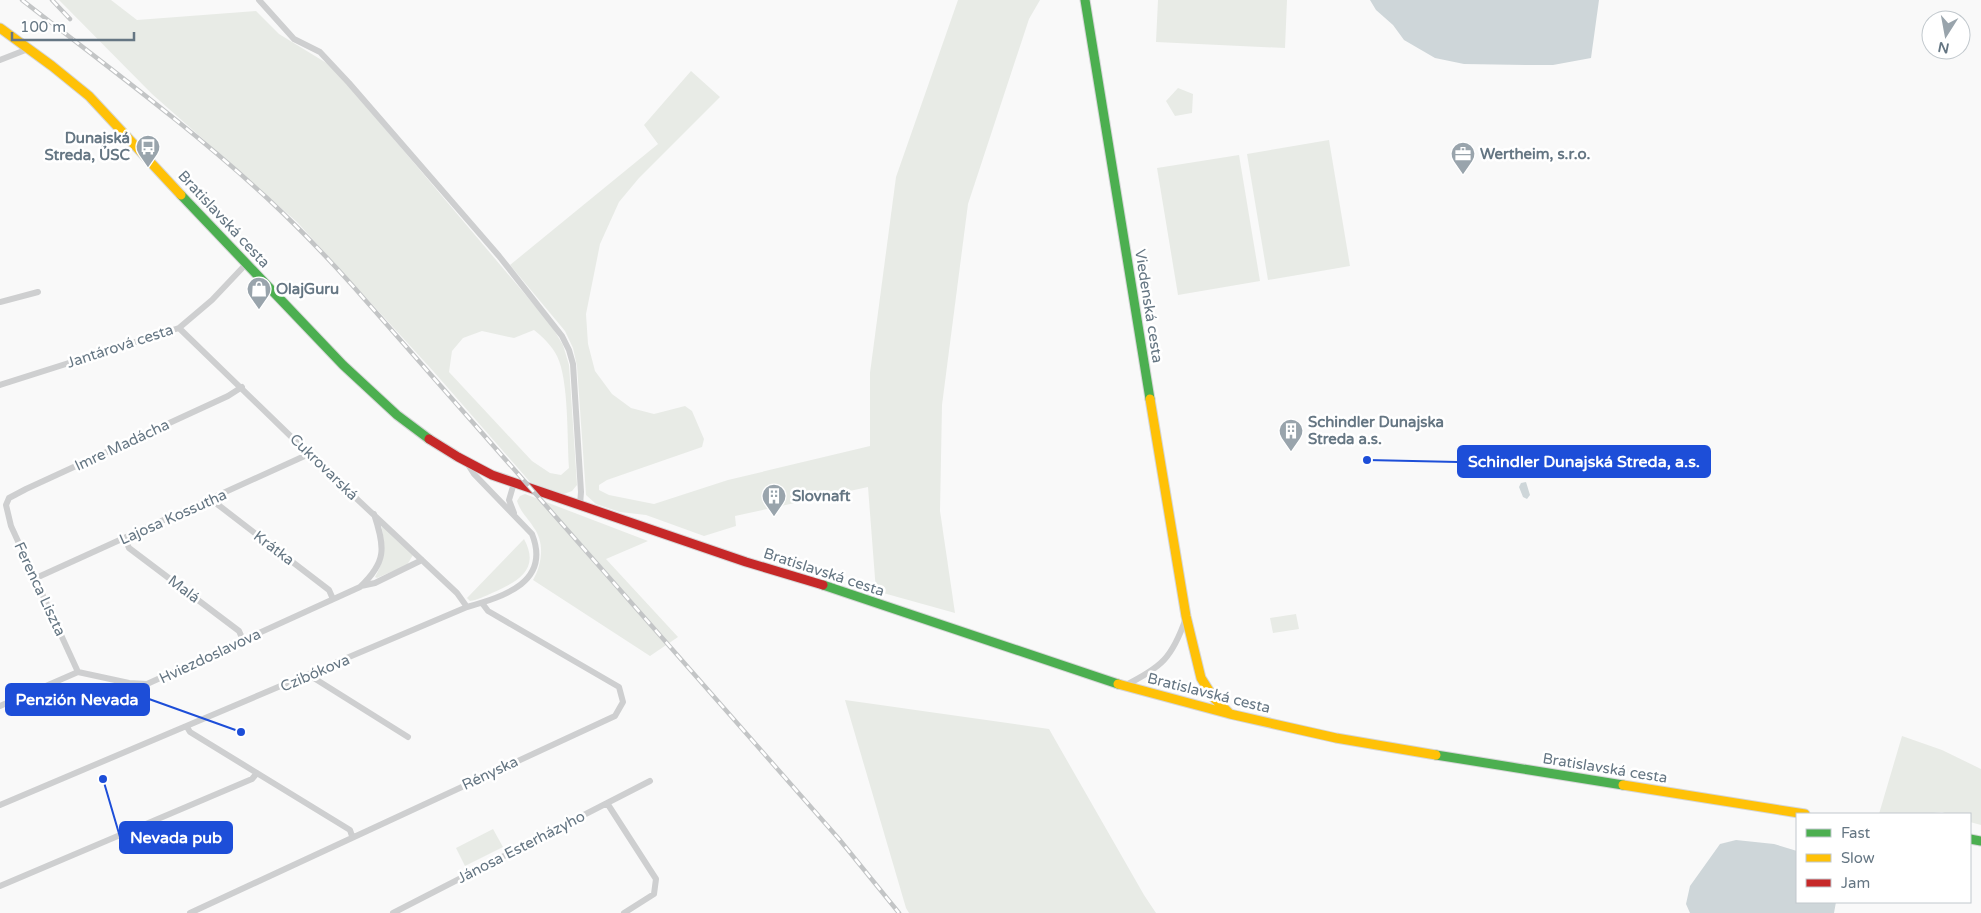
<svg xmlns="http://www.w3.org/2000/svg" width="1981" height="913" font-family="'Varela Round',sans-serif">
<rect width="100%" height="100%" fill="#f9f9f9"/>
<path fill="#e8ebe6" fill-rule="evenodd" d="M59 0H111L137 20 256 11 279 34 333 67 551 325 563 345 569 365 577 485 572 491 564 494 531 483 434 372 297 222 152 94ZM534 330C542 336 552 346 557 356 569 380 567 439 569 468L561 475 550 473 532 461 449 372 452 351 463 338 482 331 514 338Z
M958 0H1040L1029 19 968 204 942 405 940 511 955 613 876 591 868 487 735 516 736 526 704 536 646 515 620 512 596 504 586 495 577 366 573 348 565 331 510 265 658 144 644 125 691 71 720 97 639 178 619 202 600 244 586 314 588 344 595 371 612 394 631 408 654 414 685 406 692 411 704 439 702 447 607 480 599 485V490L609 495 654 504 728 480 870 446V373L896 177Z
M1158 0H1287L1285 48 1156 42Z
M1178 88 1193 94 1192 113 1175 116 1166 101Z
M1329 140 1350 266 1268 280 1247 154Z
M1239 155 1260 281 1178 295 1157 168Z
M525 494 648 541 606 559 678 637 650 656 533 580C542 565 545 543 534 528 528 518 521 513 517 501L520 496Z
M381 524 413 555 407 565 377 578 375 577C386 559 385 543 381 524Z
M524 539C541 570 517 582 492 593 485 596 478 600 470 601L467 598Z
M1296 614 1299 629 1273 633 1270 618Z
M845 700 1049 729 1144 895 1156 913H909L906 908Z
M1902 736 1942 750 1981 769V825L1970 822V814H1948L1942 812 1924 814H1879Z
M493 829 503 847 465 866 456 848Z"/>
<path fill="#ced6d9" d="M1370 0H1599L1591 58 1553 65H1527L1464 64 1435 58 1404 40 1393 25 1376 10Z
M1526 482 1530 495 1527 499 1523 497 1519 487 1521 483Z
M1736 840 1774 844 1797 851V902H1836L1834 913H1690L1686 904 1690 886 1720 844Z"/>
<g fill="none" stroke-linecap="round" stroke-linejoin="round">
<defs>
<path id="fast" d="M1085 0 1150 399
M181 195 343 365 397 415 429 439
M823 585 1118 684
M1436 755 1623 785
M1970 839 1981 841"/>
<path id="slow" d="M0 28 52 66 89 96 181 195
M1150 399 1186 616 1201 678 1213 697 1230 714
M1118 684 1230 714 1336 738 1436 755
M1623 785 1805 814"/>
<path id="jam" d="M429 439 458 457 492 475 746 562 823 585"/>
</defs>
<use href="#fast" stroke="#d5d6d7" stroke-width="11"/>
<use href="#slow" stroke="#d5d6d7" stroke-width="11"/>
<use href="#jam" stroke="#d5d6d7" stroke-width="11"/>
<path stroke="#cecfd0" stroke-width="6" d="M259 0 294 39 320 52 349 83 499 256 562 336 569 350 573 364 581 492 580 505
M0 60 28 49
M0 302 38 292
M179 328 309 454 457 593 467 607
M0 385 179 328 212 300 247 263
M214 498 217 504 329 590 333 599
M514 513 509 500 514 483
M125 539 129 548 239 631 243 640
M36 578 309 454
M361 586 375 583 422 560
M78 672 11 526 6 505 9 498 26 489 228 396 242 387
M309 675 408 737
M1124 686C1162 667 1172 658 1186 618
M0 706 78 672 129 683 147 684 360 587C387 562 385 547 374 514
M187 727 190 732 350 830 352 836
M607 803 656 879 654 894 624 913
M0 805 467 607C505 596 551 582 532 534L474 474 467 463
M0 886 252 779 257 773
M190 913 615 716 623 702 619 687 488 611 482 603
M393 913 650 781"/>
<use href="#fast" stroke="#4caf50" stroke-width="9"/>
<use href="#slow" stroke="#ffc107" stroke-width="9"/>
<use href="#jam" stroke="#c62828" stroke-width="9"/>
<defs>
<path id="rail" d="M22 0C105 65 190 127 267 198 297 226 325 255 352 285L839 839 899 913
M52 0 70 19"/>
</defs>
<use href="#rail" stroke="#c3c5c6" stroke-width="4.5"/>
<use href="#rail" stroke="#fff" stroke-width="2.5" stroke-dasharray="8" stroke-linecap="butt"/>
</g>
<defs>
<symbol id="bus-pin" viewBox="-11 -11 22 30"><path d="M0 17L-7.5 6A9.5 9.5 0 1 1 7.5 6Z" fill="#99a4ac" stroke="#fff"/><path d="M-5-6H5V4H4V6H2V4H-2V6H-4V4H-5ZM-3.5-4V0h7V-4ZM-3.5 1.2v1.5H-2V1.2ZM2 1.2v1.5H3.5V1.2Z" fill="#fff"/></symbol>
<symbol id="office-pin" viewBox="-11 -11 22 30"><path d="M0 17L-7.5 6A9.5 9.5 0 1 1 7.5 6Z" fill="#99a4ac" stroke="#fff"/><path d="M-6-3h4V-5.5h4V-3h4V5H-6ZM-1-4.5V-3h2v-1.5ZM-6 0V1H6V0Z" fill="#fff"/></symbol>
<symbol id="shop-pin" viewBox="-11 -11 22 30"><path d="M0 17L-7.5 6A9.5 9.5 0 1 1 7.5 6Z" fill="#99a4ac" stroke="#fff"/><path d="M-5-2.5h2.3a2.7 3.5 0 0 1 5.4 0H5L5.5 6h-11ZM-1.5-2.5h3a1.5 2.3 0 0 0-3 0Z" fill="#fff"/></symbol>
<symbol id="building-pin" viewBox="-11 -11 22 30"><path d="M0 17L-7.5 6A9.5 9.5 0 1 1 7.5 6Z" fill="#99a4ac" stroke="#fff"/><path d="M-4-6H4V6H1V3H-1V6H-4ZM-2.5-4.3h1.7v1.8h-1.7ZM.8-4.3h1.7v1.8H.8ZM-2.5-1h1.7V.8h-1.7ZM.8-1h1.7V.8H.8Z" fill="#fff"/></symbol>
</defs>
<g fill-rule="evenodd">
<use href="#bus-pin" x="134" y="133" width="28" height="38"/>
<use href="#office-pin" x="1449" y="140" width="28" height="38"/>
<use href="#shop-pin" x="245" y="275" width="28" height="38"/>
<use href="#building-pin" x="1277" y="417" width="28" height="38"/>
<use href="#building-pin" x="760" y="482" width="28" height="38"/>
</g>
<g text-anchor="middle" stroke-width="5" stroke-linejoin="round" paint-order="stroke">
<g font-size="15" font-weight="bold" fill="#657683" stroke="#fff" text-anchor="start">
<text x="130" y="143" text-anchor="end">Dunajská<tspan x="130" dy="17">Streda, ÚSC</tspan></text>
<text x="1480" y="159">Wertheim, s.r.o.</text>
<text x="276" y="294">OlajGuru</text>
<text x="1308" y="427">Schindler Dunajska<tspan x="1308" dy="17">Streda a.s.</tspan></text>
<text x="792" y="501">Slovnaft</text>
</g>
<g font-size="15" fill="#657683" stroke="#fff">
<text transform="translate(224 219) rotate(47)" y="5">Bratislavská cesta</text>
<text transform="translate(1149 306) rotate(81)" y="5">Viedenská cesta</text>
<text transform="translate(120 346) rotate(-18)" y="5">Jantárová cesta</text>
<text transform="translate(122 445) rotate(-25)" y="5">Imre Madácha</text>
<text transform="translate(324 467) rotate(44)" y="5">Cukrovarská</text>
<text transform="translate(173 517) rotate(-24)" y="5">Lajosa Kossutha</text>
<text transform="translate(274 548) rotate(37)" y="5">Krátka</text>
<text transform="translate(824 572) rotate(18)" y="5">Bratislavská cesta</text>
<text transform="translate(40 589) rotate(65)" y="5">Ferenca Liszta</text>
<text transform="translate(184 589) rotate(37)" y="5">Malá</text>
<text transform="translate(210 656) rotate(-25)" y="5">Hviezdoslavova</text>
<text transform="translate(315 673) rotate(-23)" y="5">Czibókova</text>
<text transform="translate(1209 693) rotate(14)" y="5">Bratislavská cesta</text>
<text transform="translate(1605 768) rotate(9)" y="5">Bratislavská cesta</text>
<text transform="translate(490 773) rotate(-25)" y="5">Rényska</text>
<text transform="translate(521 847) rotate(-27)" y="5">Jánosa Esterházyho</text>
</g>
</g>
<path fill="none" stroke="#1d4ed8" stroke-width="2" d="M1367 460L1458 462M241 732L149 699M103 779L120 837"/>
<g fill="#1d4ed8" stroke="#fff" stroke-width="2">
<circle cx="1367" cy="460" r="5"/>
<circle cx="241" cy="732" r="5"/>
<circle cx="103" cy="779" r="5"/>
</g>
<g fill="#1d4ed8" stroke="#1d4ed8" stroke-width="2">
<rect x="1458" y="446" width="252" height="31" rx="5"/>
<rect x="6" y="684" width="143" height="31" rx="5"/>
<rect x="120" y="822" width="112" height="31" rx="5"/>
</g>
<g font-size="16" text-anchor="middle" font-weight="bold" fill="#fff">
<text x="1584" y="467">Schindler Dunajská Streda, a.s.</text>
<text x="77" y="705">Penzión Nevada</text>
<text x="176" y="843">Nevada pub</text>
</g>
<rect x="1796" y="813" width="175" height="90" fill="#ffffff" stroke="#c1c8cd"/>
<rect x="1806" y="829" width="25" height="8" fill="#4caf50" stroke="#c1c8cd"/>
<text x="1841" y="838" font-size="15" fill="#657683">Fast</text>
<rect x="1806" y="854" width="25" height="8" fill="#ffc107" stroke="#c1c8cd"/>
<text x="1841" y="863" font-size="15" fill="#657683">Slow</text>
<rect x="1806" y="879" width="25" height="8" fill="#c62828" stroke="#c1c8cd"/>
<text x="1841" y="888" font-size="15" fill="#657683">Jam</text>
<g transform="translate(1946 35) rotate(191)"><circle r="24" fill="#ffffff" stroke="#c1c8cd"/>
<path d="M0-4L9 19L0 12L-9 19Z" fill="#99a4ac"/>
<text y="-8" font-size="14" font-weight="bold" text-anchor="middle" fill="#657683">N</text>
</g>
<path d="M12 32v8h122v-8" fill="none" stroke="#657683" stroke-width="2.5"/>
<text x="20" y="32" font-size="15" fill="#657683" stroke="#ffffff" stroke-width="4" paint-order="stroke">100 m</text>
</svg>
